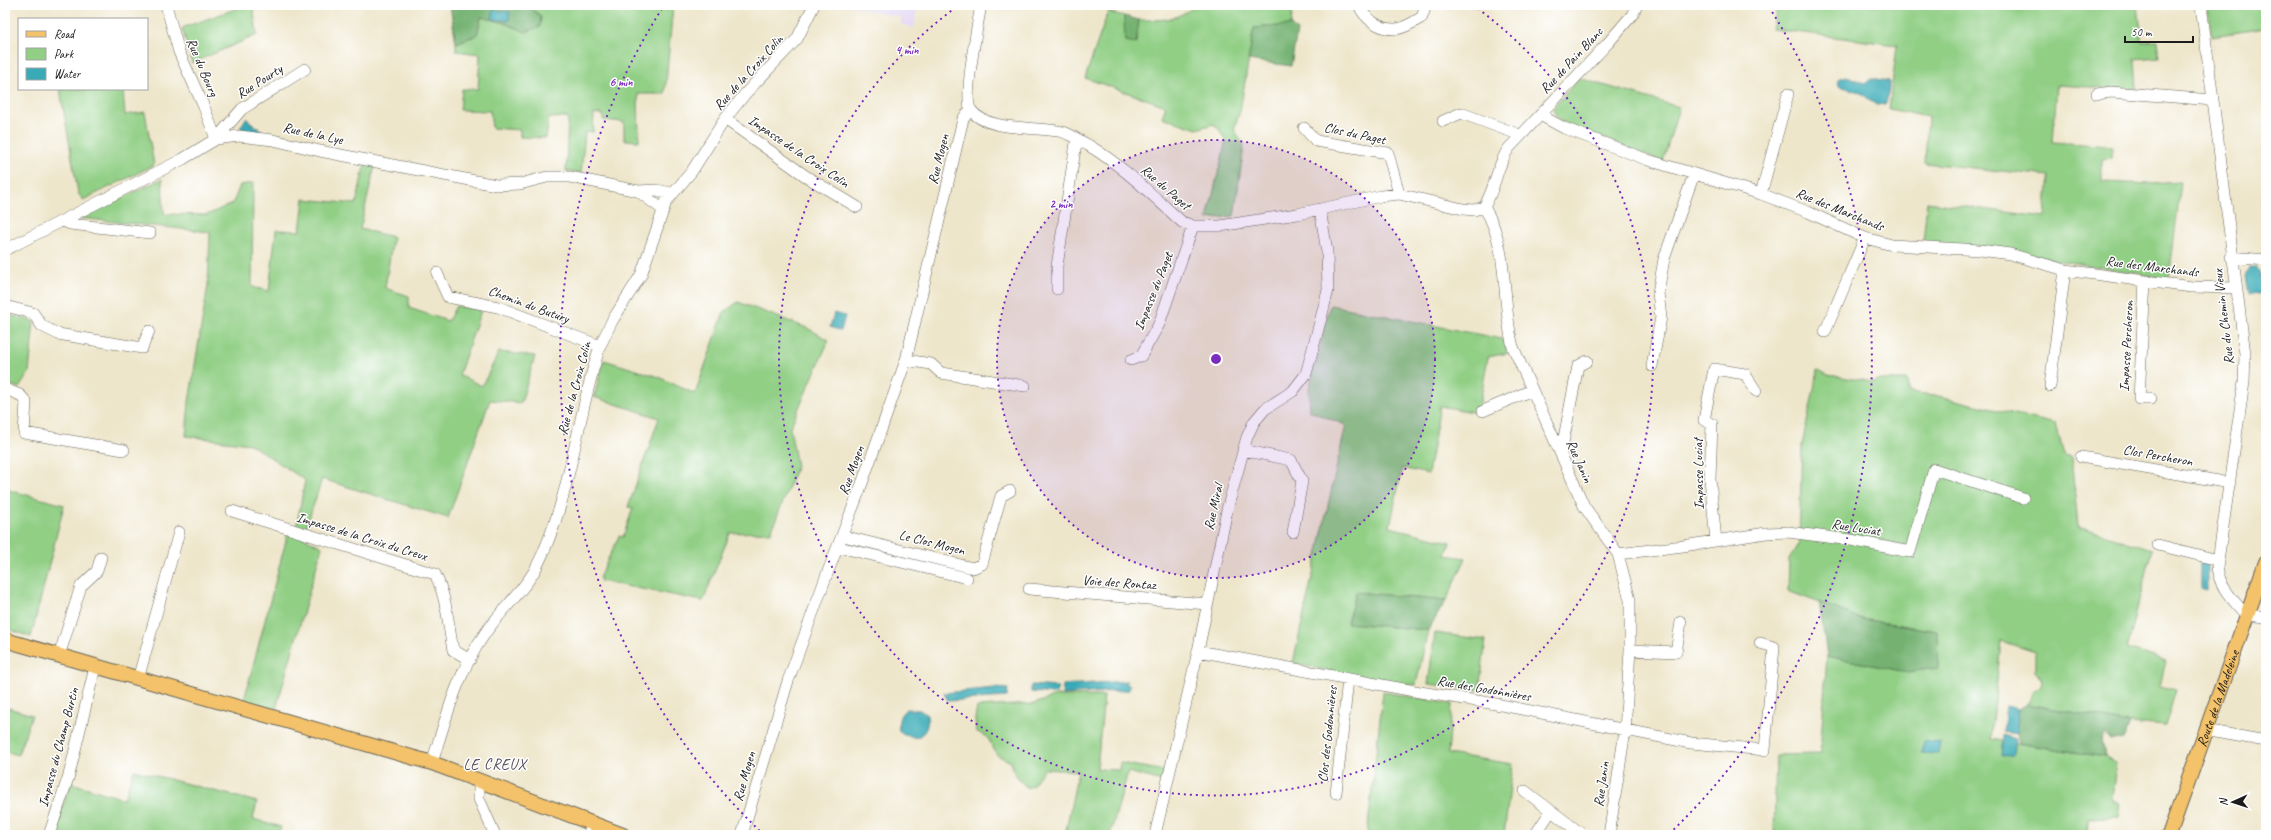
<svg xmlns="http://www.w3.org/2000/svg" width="2271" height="840" font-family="Caveat,sans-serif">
<rect width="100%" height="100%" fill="#fff"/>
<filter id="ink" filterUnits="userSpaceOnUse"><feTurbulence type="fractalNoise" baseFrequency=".025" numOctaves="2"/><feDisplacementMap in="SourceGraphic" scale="8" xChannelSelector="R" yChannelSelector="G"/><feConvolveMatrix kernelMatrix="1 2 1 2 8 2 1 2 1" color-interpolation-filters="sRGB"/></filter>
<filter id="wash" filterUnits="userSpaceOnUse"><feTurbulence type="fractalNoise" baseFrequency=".012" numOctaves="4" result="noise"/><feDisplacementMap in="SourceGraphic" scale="16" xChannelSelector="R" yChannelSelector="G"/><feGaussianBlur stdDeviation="0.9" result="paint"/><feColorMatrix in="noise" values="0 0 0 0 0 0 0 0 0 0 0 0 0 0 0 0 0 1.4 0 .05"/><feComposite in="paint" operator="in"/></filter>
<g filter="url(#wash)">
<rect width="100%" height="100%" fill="#eee6cb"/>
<path fill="#e1d4f3" d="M850 5H918L914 28 900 24 902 18Z"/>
<path fill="#91cf85" stroke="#567650" d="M246 5H253L257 35 192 63 182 28Z
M526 5H673L665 94H638L639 141 624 140V122L603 120V114H594L593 132H585L581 173 566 171 568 117 549 118 546 138 520 137V130L492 128 490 111 460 110 462 89H478L480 54 456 51V43L477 35 481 17 505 23 526 32Z
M1196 5H1293L1291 25 1254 28 1240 111 1234 129 1244 146 1234 216 1207 219 1226 141 1218 128 1213 124 1197 129 1162 117 1166 106 1085 78 1108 12 1124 16 1125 41 1136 42 1139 20C1163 20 1176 21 1196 5Z
M1778 5H2138L2142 41H2157L2159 57 2135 59 2137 90 2057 85 2053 142 2112 146 2111 158 2102 159V182L2152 184 2181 182 2169 279 2016 253 1923 242 1927 202 2045 217 2049 176 1925 163 1928 117 1889 109 1897 45 1772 29Z
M2207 5H2266V28L2212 36Z
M1579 78 1679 107 1663 162 1562 122 1556 116 1553 108Z
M60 89H123L125 115 145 112 154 165 83 200 78 193Z
M365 163 375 166 360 229 393 237 385 288 409 296V308L448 321 456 306 481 310 459 375 482 386 499 352 535 356 521 403 490 400 448 518 322 479 303 537 322 547 276 709 244 700 288 533 295 534 305 480 250 444 186 436 189 402 208 285 210 232 79 218 162 179 164 214 207 215 233 203 240 185 253 183 252 287 269 291 276 230 300 231 304 199 356 204Z
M738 302 807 328 829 340 790 428 797 466 771 532 730 533 703 601 600 581 601 578H599L619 536 623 537 633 508 628 507 659 418 594 397 604 360 659 377 695 394 724 312Z
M1330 305 1502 339 1508 353 1488 357 1478 413 1440 406 1428 474 1402 468 1390 527 1450 542 1446 555 1466 558 1446 601 1356 592 1347 623 1428 630 1416 685 1375 681 1293 663 1346 425 1310 411 1309 389Z
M5 314 34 321 29 373 19 388 5 383Z
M1818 370 1828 375 1873 382 1881 380H1907L1908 392 1934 395 2056 424 2064 455 2071 457 2078 526 2152 550 2127 649 2166 661 2160 686 2176 690 2165 726 2130 723 2027 704 2034 690 2041 687 2042 679 2035 670V652L2001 641 1991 739 2105 757 2116 763 2112 799 2120 802 2118 817 2088 819 2087 835H1774L1776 755 1820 754 1827 656 1907 672 1938 668 1937 631 1862 619 1788 591 1789 560 1799 542 1802 445Z
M5 489 64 505 31 637 5 628Z
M1435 633 1486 640 1479 690 1428 684Z
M1383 692 1452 704 1448 754 1513 764 1504 835H1367Z
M1056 696H1104L1097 769 1119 770 1120 763 1165 771 1162 781 1128 772 1110 835H1065L1078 771 1044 769 1033 785 1027 788 1015 774 1011 762 997 755 988 738 976 731 975 719 977 707 1034 704Z
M5 707 32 715 18 755 5 751Z
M134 770 257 802 253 819 281 827 278 835H53L71 783 124 799Z"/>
<path fill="#74b272" stroke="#486747" d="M450 5H526L541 16 540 27 526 32 505 23 481 17 477 35 456 43Z
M1124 16 1139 20 1136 43 1125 41Z
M1291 25 1297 31 1291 66 1248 60 1254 28Z
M1356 592 1446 601 1428 630 1347 623Z
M1819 602 1862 619 1937 631 1938 668 1907 672 1827 656Z
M2027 704 2130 723 2123 740H2111L2105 733 2102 740 2105 757 2018 743 2016 734 2019 709Z"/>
<path fill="#39aab6" stroke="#2a6369" d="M493 10 510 12 509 21 492 19Z
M1847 76 1865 83 1871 78 1889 81V89L1886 104 1876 105 1860 92 1839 86 1838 79Z
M246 118 263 132 256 136 240 128Z
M2250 268H2256L2260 272 2262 293 2259 295 2249 294 2246 276Z
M834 313 845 316 841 331 830 327Z
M2200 563 2207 565V591L2200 589Z
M1127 681 1126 684 1130 685 1129 690 1062 695 1063 685Z
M1031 685 1058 687 1056 694 1031 692Z
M994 688 1008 689 1007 697 948 701 944 693Z
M2006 706 2019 709 2016 734 2003 732Z
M906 709 920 710 927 715C929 726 926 733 916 738L899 732C898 722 898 716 906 709Z
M2003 735 2015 739 2013 755 2001 756Z
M1923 741 1940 743 1938 754 1921 753Z"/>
</g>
<g filter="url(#ink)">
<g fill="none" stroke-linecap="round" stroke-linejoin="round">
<defs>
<path id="minor" d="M166 5 179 52 204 107 216 139 242 109 305 69
M981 5C978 22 963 100 971 110 986 132 1039 126 1063 132 1072 135 1080 141 1088 145 1123 166 1152 195 1182 222L1193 226H1220L1297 214 1381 196 1399 194 1463 209 1474 210 1484 207
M1359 5C1364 19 1381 30 1396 29 1405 28 1414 22 1422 17L1426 5
M2201 5 2245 354 2244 382 2217 568C2220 588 2233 600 2246 615L2266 617
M2097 94 2111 92 2213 100
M1540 115 1564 128 1648 160 1761 194 1808 212 1865 238 1892 245 1980 250 2010 254 2065 270 2145 281 2192 287 2236 288
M725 119 807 177 857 207
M1443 121 1461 113 1520 135
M1304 128 1316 141 1388 153 1399 194
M638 191 662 209
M1761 194 1788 94
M63 221 70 224 150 233
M5 250 183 159 216 139 239 136 273 140 320 151 496 185 520 184 547 177H570L638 191 657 190 671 193
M2231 257 2266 260
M437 273 448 297 498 307 600 346
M2145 281 2139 399H2151
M1057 289V266L1076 143 1079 140
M5 306 33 313 42 326 58 334 142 348 149 331
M1825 332 1865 238
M906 360 931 364 941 373 1025 386
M1131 360 1141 356 1159 324 1193 226
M1652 366 1661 317 1658 293 1664 259 1694 174
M2050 386 2065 270
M5 389 20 395 26 402 24 433 124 450
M1483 411 1532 390
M1243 450 1291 460 1302 481 1293 532
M1561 453 1578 366 1587 361
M2081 457 2230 483
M232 511 435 574C447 598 448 624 453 650L470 660
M843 536 973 568 982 564 1001 496 1010 491
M1716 541 1710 479 1712 424 1704 420 1714 369 1745 374 1756 391
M2158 545 2218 560
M839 547 967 578
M1618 554 1683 546 1766 533 1788 532 1851 540 1910 552 1934 469 2023 498
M1029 589 1207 604
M1630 650 1676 652 1681 622
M1198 651 1420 692 1496 704 1691 743 1765 750 1774 647 1760 643
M59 656 81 586 97 571 101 557
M138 679 179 532
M2205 730 2266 741
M432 763C446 718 458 671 486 632 500 612 524 590 535 570 571 501 576 419 600 346L612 321 641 275 666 202 692 171 725 119 745 94 797 39 814 5
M479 781V799L495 835
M1525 791 1583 835
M1336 793 1348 679
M49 835 69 775 95 667
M588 835 593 824
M742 835 788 681 827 574 860 489 906 360 963 119 970 110
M1155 835 1198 651 1227 510 1247 437 1254 422 1265 409 1293 391 1306 374 1321 318 1328 290 1327 252 1320 209
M1535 835 1551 811
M1609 835 1625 731 1630 650V600L1618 554 1584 506 1513 347C1501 301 1510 248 1484 207 1496 188 1496 166 1509 148L1608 43 1632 15 1637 5"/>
<g id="major">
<path d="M5 640 432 763 623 835"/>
<path id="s1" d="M2169 835 2266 562"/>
</g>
</defs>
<use href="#minor" stroke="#666359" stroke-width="12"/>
<use href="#major" stroke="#666359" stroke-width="16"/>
<use href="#minor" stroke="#fff" stroke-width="11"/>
<use href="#major" stroke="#f3c26a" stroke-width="14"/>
</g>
</g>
<circle cx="1216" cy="359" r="219" fill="#7b2cbf" fill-opacity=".12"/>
<g fill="none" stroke="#7b2cbf" stroke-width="2" stroke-dasharray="2 4">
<circle cx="1216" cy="359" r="219"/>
<path d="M1473 5A437 437 0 1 1 959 5"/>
<path d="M764 835A656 656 0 0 1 663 7M1769 7A656 656 0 0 1 1668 835"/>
</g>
<g text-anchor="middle" stroke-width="3" stroke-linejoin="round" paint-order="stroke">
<g font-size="14" fill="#1c1c1c" stroke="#fff">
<text transform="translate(1571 60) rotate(-47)" y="5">Rue de Pain Blanc</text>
<text transform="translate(203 67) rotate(67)" y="5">Rue du Bourg</text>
<text transform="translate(748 72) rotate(-48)" y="5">Rue de la Croix Colin</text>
<text transform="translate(259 81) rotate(-33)" y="5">Rue Pourty</text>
<text transform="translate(313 133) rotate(12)" y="5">Rue de la Lye</text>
<text transform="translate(1355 133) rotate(12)" y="5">Clos du Paget</text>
<text transform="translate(799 151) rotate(34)" y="5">Impasse de la Croix Colin</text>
<text transform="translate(938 159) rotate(-76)" y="5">Rue Mogen</text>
<text transform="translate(1166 187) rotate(41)" y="5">Rue du Paget</text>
<text transform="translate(1840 209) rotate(22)" y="5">Rue des Marchands</text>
<text transform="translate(2152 266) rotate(7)" y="5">Rue des Marchands</text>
<text transform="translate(1153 291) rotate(-68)" y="5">Impasse du Paget</text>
<text transform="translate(529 304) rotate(20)" y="5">Chemin du Butury</text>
<text transform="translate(2223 317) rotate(-97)" y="5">Rue du Chemin Vieux</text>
<text transform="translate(2126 346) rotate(-87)" y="5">Impasse Percheron</text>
<text transform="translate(574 388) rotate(-75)" y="5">Rue de la Croix Colin</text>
<text transform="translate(2158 455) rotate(10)" y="5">Clos Percheron</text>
<text transform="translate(1580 461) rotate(66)" y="5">Rue Janin</text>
<text transform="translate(851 470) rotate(-70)" y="5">Rue Mogen</text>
<text transform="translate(1698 474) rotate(-91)" y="5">Impasse Luciat</text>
<text transform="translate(1213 507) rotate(-77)" y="5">Rue Miral</text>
<text transform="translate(1856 527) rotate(9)" y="5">Rue Luciat</text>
<text transform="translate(362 536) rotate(17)" y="5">Impasse de la Croix du Creux</text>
<text transform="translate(932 542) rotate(14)" y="5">Le Clos Mogen</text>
<text transform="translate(1119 582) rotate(4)" y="5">Voie des Rontaz</text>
<text transform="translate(1484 688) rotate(10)" y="5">Rue des Godonnières</text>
<text dy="5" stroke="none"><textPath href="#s1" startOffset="145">Route de la Madeleine</textPath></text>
<text transform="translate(1327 734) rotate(-84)" y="5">Clos des Godonnières</text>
<text transform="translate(58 747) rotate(-75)" y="5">Impasse du Champ Burtin</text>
<text transform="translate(744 776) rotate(-74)" y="5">Rue Mogen</text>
<text transform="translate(1601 784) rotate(-82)" y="5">Rue Janin</text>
</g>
<g font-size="15" letter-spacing="1" fill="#514856" stroke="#fff">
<text x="495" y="769">LE CREUX</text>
</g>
</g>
<circle cx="1216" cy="359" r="6" fill="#7b2cbf" stroke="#fff" stroke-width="2"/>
<g font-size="12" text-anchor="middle" font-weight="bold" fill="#7b2cbf" stroke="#fff" stroke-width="3" stroke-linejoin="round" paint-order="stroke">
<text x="907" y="54">4 min</text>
<text x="621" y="86">6 min</text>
<text x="1061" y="208">2 min</text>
</g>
<rect width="2271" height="840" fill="none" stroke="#fff" stroke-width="20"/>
<rect x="18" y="18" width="130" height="72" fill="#ffffff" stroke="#a4a4a4"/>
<rect x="26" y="31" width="20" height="6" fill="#f3c26a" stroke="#a4a4a4"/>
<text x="54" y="38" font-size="12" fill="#1c1c1c">Road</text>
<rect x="26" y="48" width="20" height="12" fill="#91cf85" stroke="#a4a4a4"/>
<text x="54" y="58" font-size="12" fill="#1c1c1c">Park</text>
<rect x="26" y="68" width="20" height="12" fill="#39aab6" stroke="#a4a4a4"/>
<text x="54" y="78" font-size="12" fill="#1c1c1c">Water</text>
<g transform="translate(2233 802) rotate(267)" stroke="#ffffff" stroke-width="3" paint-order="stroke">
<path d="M0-3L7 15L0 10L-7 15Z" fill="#1c1c1c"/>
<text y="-6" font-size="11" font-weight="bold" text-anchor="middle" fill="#1c1c1c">N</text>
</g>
<path d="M2125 36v6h68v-6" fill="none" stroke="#1c1c1c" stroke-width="2"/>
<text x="2131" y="36" font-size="12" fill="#1c1c1c" stroke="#ffffff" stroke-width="3" paint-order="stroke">50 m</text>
</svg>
